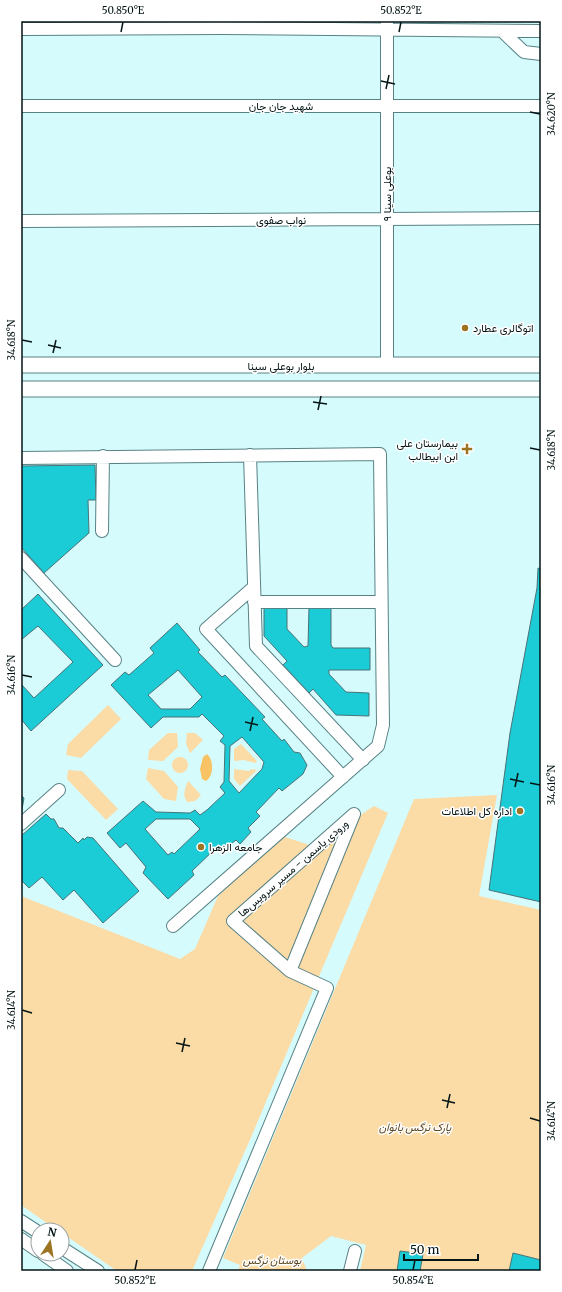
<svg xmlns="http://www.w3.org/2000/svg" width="562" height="1292" font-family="Merriweather,Vazirmatn,serif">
<rect width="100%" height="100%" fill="#d6fbfd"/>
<path fill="#fbdba6" d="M108 705 121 719 81 758 66 755 68 744Z
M168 733H177L178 747 163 761 148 760 149 750Z
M187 733H195L203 740 190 753 186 744Z
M241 744 257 761 255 763 244 760 234 761V749Z
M172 765a8 8 0 1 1 16 0a8 8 0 1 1-16 0Z
M148 768 164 771 178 787 176 801 164 799 146 779Z
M234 769 249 771 251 769 257 770 240 786 234 779Z
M68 770 82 771 118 809 106 820 67 779Z
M188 781 201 795 195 801 187 802C182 794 185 789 188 781Z
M497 795 479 896 541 910V1271H360L366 1245 331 1236 302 1258 307 1271H238L240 1265 223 1258 414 799Z
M374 806 388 813 249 1142 192 1271H117L62 1233V1230H57L21 1205V896L180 959 195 949 218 896 282 836 313 846Z"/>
<path fill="#f8c364" d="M207 754C214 760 214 776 206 781L202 779 200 769 203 757Z"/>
<path fill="#1bcbd6" stroke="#497376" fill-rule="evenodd" d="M95 465 96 500H88L89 533 44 573 21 547V466Z
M538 568 541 569V902L489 890 510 733 537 588Z
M38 594 103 665 31 731 21 719V684L34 698 73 662 38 626 21 640V610Z
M264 607H287V629L304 647 308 646 309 607 331 608V645L333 648H370V670H329V674L346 692 369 693V716L336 715 313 689 309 693 283 665 287 661 264 636Z
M177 623 200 650 198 652 222 677 225 675 265 717 262 719 282 741 284 739 294 752 300 753 307 765 303 774 282 791 279 788 256 812 260 816 248 828 251 832 240 844 236 840 222 851 217 847 192 871 194 875 168 899 143 873 146 867 126 843 120 848 107 833 143 801 156 812 190 813 195 810 200 815 207 810 225 793 220 787 224 782 225 745 220 741 224 736 202 714 199 717H163L151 728 111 685 125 672 129 675 154 653 150 648ZM178 670 202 697 190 709H161L148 695ZM242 737 264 762 262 769 239 793 229 781 230 746ZM156 819H190L200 829 174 854 172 852 168 855 145 829Z
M21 795 24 798 21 815Z
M46 814 51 819H54L59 828H63L78 843 83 838 84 840 87 837 93 838 139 891 103 923 74 890 63 900 42 877 29 888 21 880V836Z
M400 1251 423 1254 420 1271H397Z
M513 1253 541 1260V1271H509Z"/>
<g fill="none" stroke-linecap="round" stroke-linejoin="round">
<defs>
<path id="minor" d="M387 21V366
M21 29 221 28 541 31
M502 31 524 52 541 54
M21 106H541
M21 221 541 218
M250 455 256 646 363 760
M21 458 380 454 383 725 378 746 173 926
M102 531 103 456
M21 558 115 660
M254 587 206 629 343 777
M254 602H381
M21 824 59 790
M21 1221 38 1232
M21 1239 38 1251
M62 1248 98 1271
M43 1254 67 1271
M209 1271 327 988 290 971 233 921 354 814 290 971
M350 1271 355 1251"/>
<path id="major" d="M21 365H541
M21 389H541"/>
</defs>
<use href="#minor" stroke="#578285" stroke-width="14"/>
<use href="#major" stroke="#578285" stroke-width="17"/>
<use href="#minor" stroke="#fff" stroke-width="12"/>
<use href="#major" stroke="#fff" stroke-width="15"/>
</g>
<path fill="none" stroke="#051516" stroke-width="1.5" d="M121 32 123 22M399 32 401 22M381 81 395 84M386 89 389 75M530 112 540 114M22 340 32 342M48 345 61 348M53 353 56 340M313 402 327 404M318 410 321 396M530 448 540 450M22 675 32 677M245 722 258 725M250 731 253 717M510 779 524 782M530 783 540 785M515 787 518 773M22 1010 32 1013M176 1043 190 1046M182 1052 185 1038M442 1100 455 1103M447 1108 450 1094M530 1118 540 1121M135 1270 137 1260M413 1270 415 1260"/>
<g fill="#9d7422" stroke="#fff" stroke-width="1.5">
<circle cx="465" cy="328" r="4"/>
<path d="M465 443h4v4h4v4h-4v4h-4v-4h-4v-4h4z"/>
<circle cx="520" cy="811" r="4"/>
<circle cx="201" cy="847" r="4"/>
</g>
<g text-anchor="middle" stroke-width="3" stroke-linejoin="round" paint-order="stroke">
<g font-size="11" fill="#051516" stroke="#fff">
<text x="281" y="110">شهید جان جان</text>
<text transform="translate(387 194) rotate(-90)" y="4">بوعلی سینا ۹</text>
<text x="281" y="224">نواب صفوی</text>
<text x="281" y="370">بلوار بوعلی سینا</text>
<text transform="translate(293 868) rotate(-41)" y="4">ورودی یاسمن - مسیر سرویس‌ها</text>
</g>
<g font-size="11" fill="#051516" stroke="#fff" text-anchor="start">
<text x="473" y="332">اتوگالری عطارد</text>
<text x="458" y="447" text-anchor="end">بیمارستان علی<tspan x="458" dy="13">ابن ابیطالب</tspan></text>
<text x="512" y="815" text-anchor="end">اداره کل اطلاعات</text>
<text x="209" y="851">جامعه الزهرا</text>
</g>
<g font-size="11" font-style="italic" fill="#5c461f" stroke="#fff">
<text x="415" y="1131">پارک نرگس بانوان</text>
<text x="272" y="1264">بوستان نرگس</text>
</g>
</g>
<rect width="562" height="1292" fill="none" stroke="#ffffff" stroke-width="44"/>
<g transform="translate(50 1242) rotate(12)"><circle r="19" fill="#ffffff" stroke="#9ba1a2"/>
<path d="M0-3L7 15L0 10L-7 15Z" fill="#9d7422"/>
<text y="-6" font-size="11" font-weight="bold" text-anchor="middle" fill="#051516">N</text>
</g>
<path d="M404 1254v6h74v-6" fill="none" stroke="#051516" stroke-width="2"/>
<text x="410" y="1254" font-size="12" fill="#051516" stroke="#ffffff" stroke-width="3" paint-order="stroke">50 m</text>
<rect x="22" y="22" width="518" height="1248" fill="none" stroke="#051516" stroke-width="1.5"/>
<g font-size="10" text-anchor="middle" fill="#051516">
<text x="123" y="14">50.850°E</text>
<text x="401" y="14">50.852°E</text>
<text transform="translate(551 114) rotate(-90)" y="4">34.620°N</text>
<text transform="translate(11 340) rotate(-90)" y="4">34.618°N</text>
<text transform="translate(551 450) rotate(-90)" y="4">34.618°N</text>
<text transform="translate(11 675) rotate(-90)" y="4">34.616°N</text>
<text transform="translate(551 785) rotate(-90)" y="4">34.616°N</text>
<text transform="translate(11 1010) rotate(-90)" y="4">34.614°N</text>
<text transform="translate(551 1121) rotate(-90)" y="4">34.614°N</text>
<text x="135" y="1284">50.852°E</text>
<text x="413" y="1284">50.854°E</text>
</g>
</svg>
